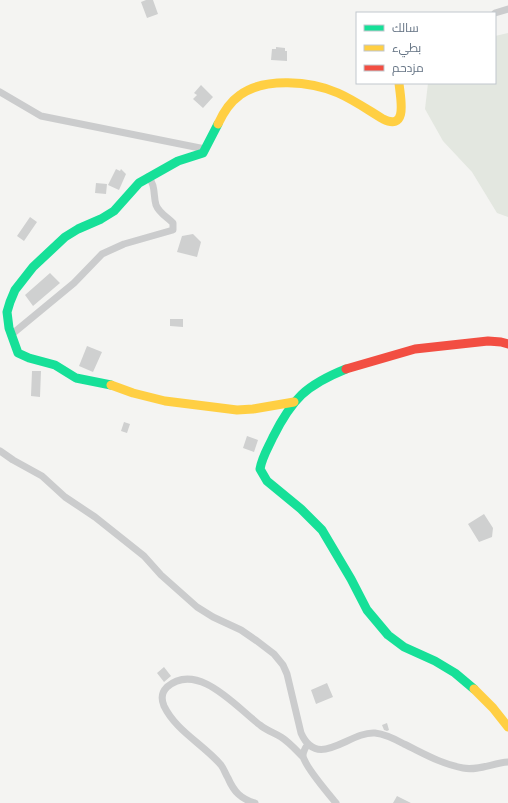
<svg xmlns="http://www.w3.org/2000/svg" width="508" height="803" font-family="Inter,Cairo,sans-serif">
<rect width="100%" height="100%" fill="#f4f4f2"/>
<path fill="#e3e7e0" d="M508 33V217L497 213 472 172 443 141 425 109 428 83H495V36Z"/>
<path fill="#cfd0d0" d="M146 0H153L158 14 147 18 141 2Z
M276 47 285 48V51H287V61L271 60 272 49H276Z
M201 85 213 97 203 108 193 99 197 95 194 93Z
M116 169 120 171 121 169 126 174 119 190 108 185Z
M96 183 107 184 106 194 95 193Z
M30 217 37 222 24 241 17 236Z
M193 234 201 242 197 257 177 252 182 236Z
M50 273 60 283 33 306 25 295Z
M170 319H183V327L170 326Z
M87 346 102 352 93 372 79 366Z
M32 371H41L40 397 31 396Z
M124 422 130 424 127 433 121 431Z
M247 436 258 440 254 452 243 448Z
M484 514 493 528 492 537 479 542 468 524Z
M164 667 171 676 164 682 157 673Z
M327 683 333 697 316 704 311 690Z
M387 723 389 730 387 731 384 730 382 725Z
M397 796 411 803H393Z"/>
<g fill="none" stroke-linecap="round" stroke-linejoin="round">
<path stroke="#cbcccd" stroke-width="7" d="M495 13 508 9
M0 92 41 116 205 149
M11 335 74 283 102 254 124 244 173 230V223C167 217 159 213 156 205 153 195 156 185 148 177
M0 451 13 460 42 476 65 497 95 517 144 556 161 575 197 607 213 617 241 630 257 641 274 654 283 665 287 674 301 733C318 771 349 731 375 733 385 734 395 739 404 744 423 753 441 764 463 768 478 771 493 763 508 762
M308 744C305 748 303 751 303 756 305 767 328 793 336 803
M255 803C241 799 234 792 228 778 225 773 224 769 221 765 203 744 176 731 164 706 161 699 162 692 167 687 198 660 238 709 260 725 266 730 274 733 281 737 289 742 296 750 303 757"/>
<path stroke="#16e098" stroke-width="9" d="M346 369C306 385 292 399 273 437 268 448 262 457 260 469L267 481 301 509 322 530 351 579 367 610 388 635 404 647 435 661 455 673 474 689
M111 385 76 378 55 365 29 358 18 353 9 328 7 312 10 302 15 290 33 267 65 237 78 229 101 219 114 211 139 183 178 161 203 153 218 124"/>
<path stroke="#ffcf43" stroke-width="9" d="M218 124C223 113 230 102 240 95 264 77 311 81 338 93 354 100 368 110 383 119 409 132 400 96 399 83
M111 385 133 393 165 401 237 410 253 409 294 402
M474 689 493 708 508 727"/>
<path stroke="#f24e42" stroke-width="9" d="M346 369 415 349 488 341 501 342 508 344"/>
</g>
<rect x="356" y="12" width="140" height="72" fill="#ffffff" stroke="#c1c7cd"/>
<rect x="364" y="25" width="20" height="6" fill="#16e098" stroke="#c1c7cd"/>
<text x="392" y="32" font-size="12" fill="#637283">سالك</text>
<rect x="364" y="45" width="20" height="6" fill="#ffcf43" stroke="#c1c7cd"/>
<text x="392" y="52" font-size="12" fill="#637283">بطيء</text>
<rect x="364" y="65" width="20" height="6" fill="#f24e42" stroke="#c1c7cd"/>
<text x="392" y="72" font-size="12" fill="#637283">مزدحم</text>
</svg>
